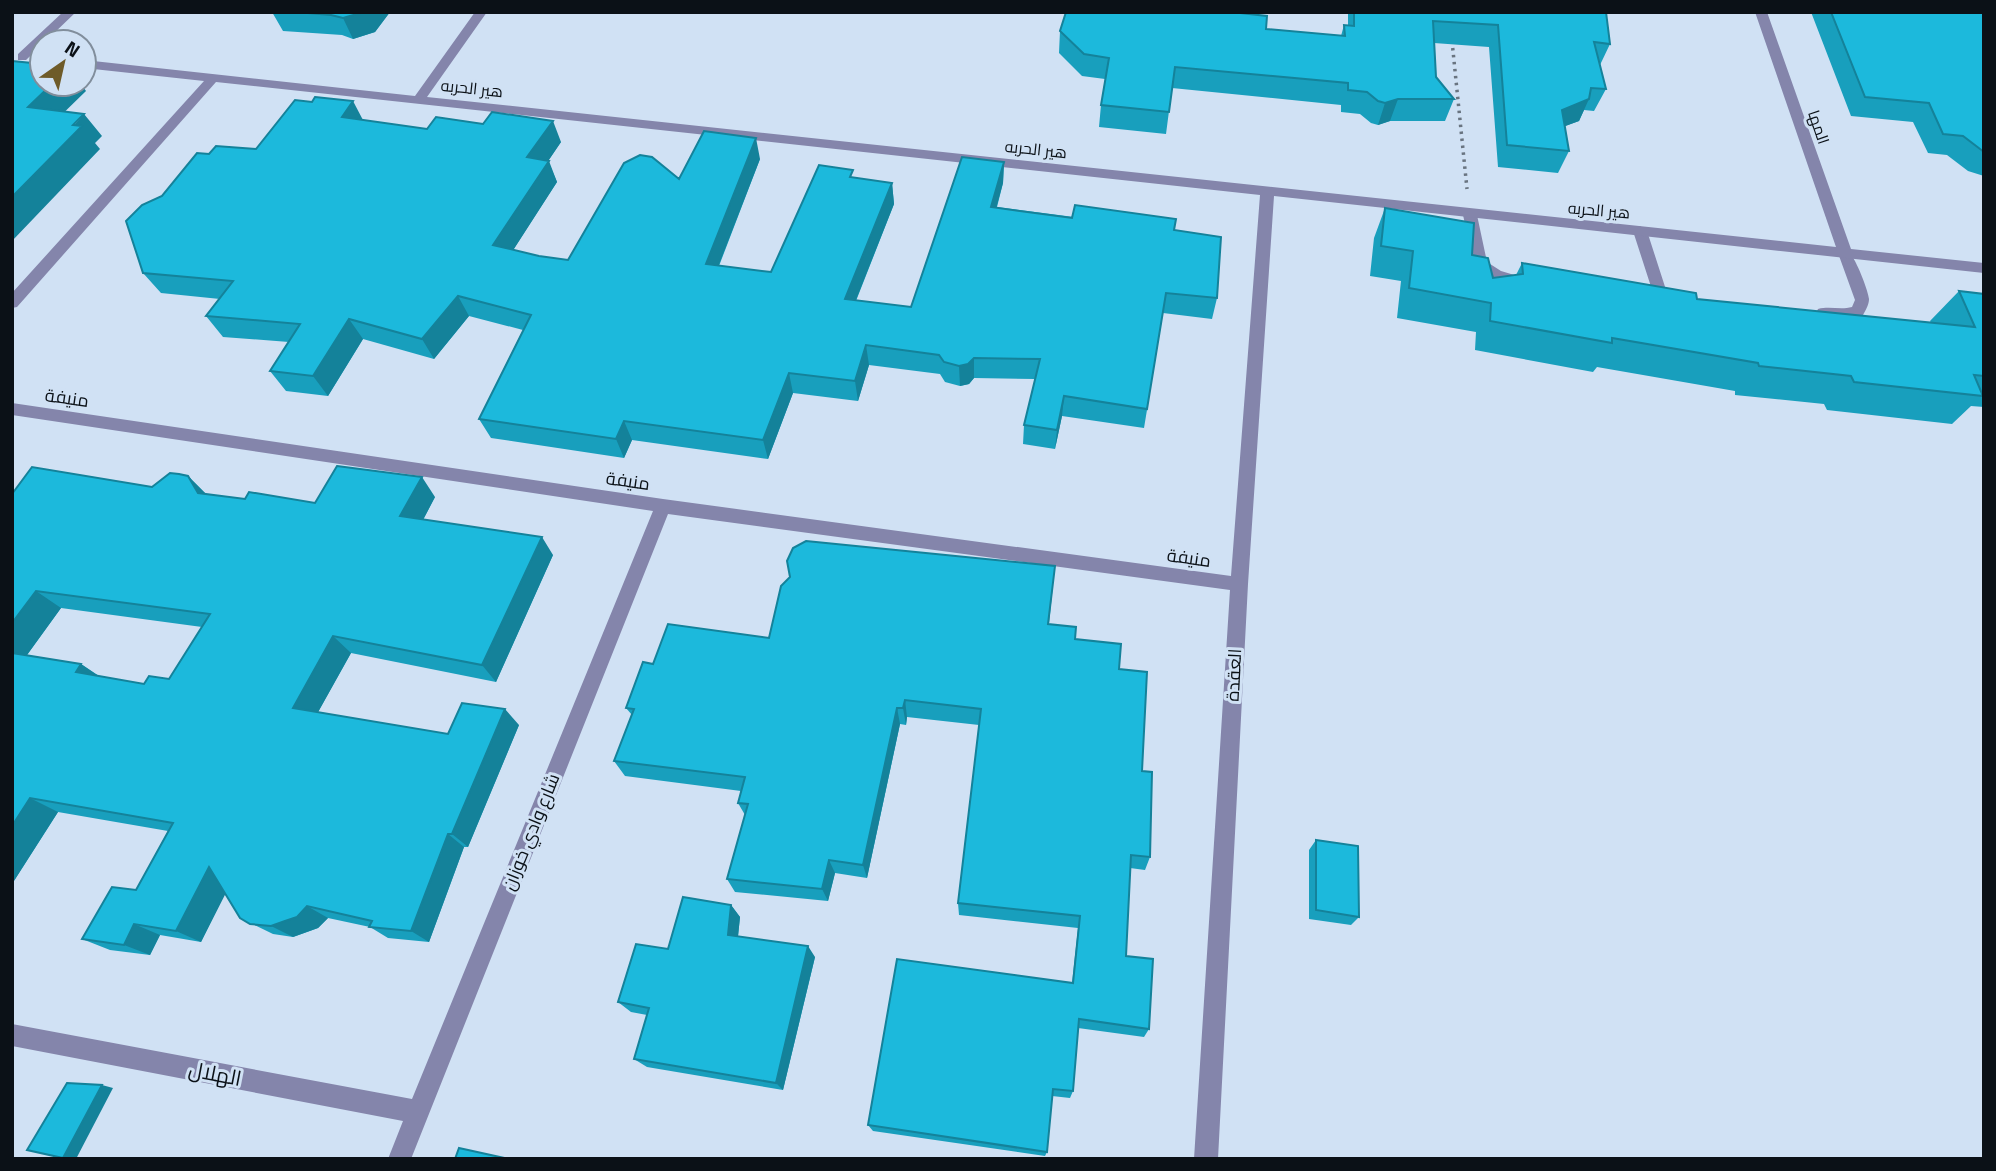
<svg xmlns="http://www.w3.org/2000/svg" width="1996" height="1171" font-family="'Titillium Web',Cairo,sans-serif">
<rect width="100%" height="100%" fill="#d0e1f4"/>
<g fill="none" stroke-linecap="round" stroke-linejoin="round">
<path stroke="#697480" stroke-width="3.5" stroke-dasharray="2.5 4.5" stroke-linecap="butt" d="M1452 41 1467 189"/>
<path fill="#8485ab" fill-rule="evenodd" d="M1470 210 1477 215 1487 262 1501 271 1528 279 1530 283 1528 287 1523 288 1491 279 1475 268 1463 215Z
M1640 226 1647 231 1668 296 1666 300H1656L1654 296 1633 231Z
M1845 248C1853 251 1868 289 1869 299 1869 304 1866 310 1863 315L1840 320 1818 317 1816 313 1818 309C1829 306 1841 310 1852 307L1855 300 1838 253Z"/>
<path fill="#8485ab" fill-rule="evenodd" d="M63 12H76L26 60H18V54Z
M475 12H487L427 97 1836 247 1755 12H1767L1851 249 1984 263V273L1274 196 1248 584 1218 1159H1194L1230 590 668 514 411 1159H388L403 1121 12 1046V1024L412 1099 653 511 12 415V403L663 499 1231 576 1260 195 216 82 17 307 12 308V293L204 81 84 68V60L415 96Z"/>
</g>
<path fill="#189fbd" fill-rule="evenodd" d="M272 12H390L375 32 353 39 342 35 283 31Z
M1348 12H1606L1610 44 1600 65 1606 89 1594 111 1584 110 1579 121 1565 126 1569 151 1558 173 1498 167 1489 47 1434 43 1436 77 1454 99 1445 121H1390L1378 125 1371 123 1360 114 1341 112V105L1172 88 1166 134 1099 127 1101 105 1105 79 1082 76 1059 53 1060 31 1266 29 1341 36 1344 25H1348Z
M1811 12H1984V176L1968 171 1947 155 1928 153 1913 122 1851 116Z
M312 102 363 120 427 129 561 142 548 161 557 182 513 250 539 256 568 260 679 179 760 159 719 266 771 272 854 178 892 183 894 204 856 301 911 307 1004 162 1003 183 997 207 1174 230 1217 298 1212 319 1163 313 1144 428 1062 416 1055 449 1023 444 1024 425 1035 379 974 378 969 384 960 386 945 382 940 374 869 365 858 401 793 393 768 459 632 440 624 458 491 438 479 419 523 330 469 316 434 359 363 339 328 396 286 391 270 371 289 342 223 337 206 316 220 299 161 293 143 273 162 196 209 154 256 149Z
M1385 208 1472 255 1493 278 1516 275 1522 263 1697 299 1931 323 1930 321 1959 291 1984 294V407L1971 406 1952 424 1827 410 1824 404 1735 395V391L1597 367 1593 372 1475 350 1476 332 1397 318 1401 281 1370 276 1374 238Z
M188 476 206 494 245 499 315 503 435 497 423 520 553 555 496 682 351 653 318 712 448 734 519 725 468 847H464L429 942 388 938 370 927 328 918 318 928 307 932 293 937 273 934 240 918 225 893 201 942 160 935 150 955 110 950 82 939 136 890 168 831 58 812 12 884V494L152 487ZM61 608 202 627 169 679 144 684 99 676 81 664 27 655Z
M1053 585 1049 624 1075 639 1119 669 1142 771 1150 857 1145 870 1130 868 1126 956 1149 1029 1144 1037 1078 1028 1073 1091 1070 1098 1052 1096 1047 1152 1045 1156 873 1131 868 1125 1072 983 1078 928 959 915 958 903 979 725 907 717 906 725 900 724 867 878 835 873 828 901 735 892 727 879 745 815 738 803 741 791 625 776 614 761 632 715 626 708 653 664 769 638Z
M1316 840 1359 917 1351 925 1309 919V850Z
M731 905 740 917 738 936 815 957 783 1090 647 1067 634 1059 647 1015 631 1012 618 1002 668 949Z"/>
<path fill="#14829a" d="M364 12H390L375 32 353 39 343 18Z
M52 84H81L86 91 47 129 28 107Z
M1398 99 1390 121 1378 125 1385 103Z
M1589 99 1579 121 1552 131 1562 110Z
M353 101 364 122 342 117Z
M84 114 102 136 95 143 100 149 12 241V197Z
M553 121 561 142 536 179 527 157Z
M756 138 760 159 711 285 706 264Z
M549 161 557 182 503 266 493 245Z
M1004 162 1003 183 991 227V207Z
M892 183 894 204 848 320 845 299Z
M458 296 469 316 434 359 422 339Z
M349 319 363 339 328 396 313 376Z
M866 345 869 365 858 401 855 381Z
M974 358V378L969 384 960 386 959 366Z
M789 373 793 393 768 459 763 440Z
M1064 396 1062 416 1055 449 1057 430Z
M624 421 632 440 624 458 616 439Z
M188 476 207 495 198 493Z
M422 477 435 497 415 535 400 516Z
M542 537 553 555 496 682 482 665Z
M36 591 61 608 19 666 12 662V623Z
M333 636 351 653 312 723 293 708Z
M81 664 106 681 76 672Z
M905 700 907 717 906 725 903 708Z
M897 708 900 724 867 878 863 865Z
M505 709 519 725 468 847 452 834Z
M30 798 58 812 12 884V826Z
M448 834 464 847 429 942 411 931Z
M829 860 835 873 828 901 822 889Z
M209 867 233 879 201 942 176 931Z
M731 905 740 917 737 946 728 935Z
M307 906 328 918 318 928 293 937 271 926Z
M134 924 160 935 150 955 124 945Z
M808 946 815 957 783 1090 776 1083Z
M102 1085 113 1088 76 1159 63 1158Z"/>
<path fill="#1cb9dc" stroke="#14829a" stroke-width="2" d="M296 12H364L343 18 331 15Z
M1066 12H1231L1267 16 1266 29 1345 36 1344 25 1354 26V12H1606L1610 44 1594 42 1606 89 1591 88 1589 99 1562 110 1569 151 1507 145 1498 25 1433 21 1436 77 1454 99H1398L1385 103 1378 101 1367 92 1348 90V83L1175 67 1169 112 1101 105 1109 58 1084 54 1060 31Z
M1831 12H1984V152L1963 136 1943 134 1929 103 1865 97Z
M12 61 42 64V84H52L28 107 84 114 73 125 82 126 12 197Z
M315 97 353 101 342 117 427 129 436 117 483 124 492 112 553 121 527 157 549 161 493 245 539 256 568 260 624 163 640 155 652 157 679 179 704 131 756 138 706 264 771 272 819 165 853 170 850 177 892 183 845 299 911 307 962 157 1004 162 991 207 1072 218 1075 205 1176 219 1174 230 1221 237 1217 298 1166 293 1147 409 1064 396 1057 430 1024 425 1040 359 974 358 968 364 959 366 944 362 939 355 866 345 855 381 789 373 763 440 624 421 616 439 479 419 531 315 458 296 422 339 349 319 313 376 270 371 300 324 206 316 233 281 143 273 126 221 142 205 162 196 197 153 209 154 216 146 256 149 295 100 312 102Z
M1385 208 1474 223 1472 255 1488 258 1493 278 1523 274 1522 263 1696 293 1697 299 1975 327 1959 291 1984 294V376L1974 375 1983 396 1854 382 1851 376 1759 366 1758 363 1612 338V343L1490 321 1491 303 1409 288 1413 251 1381 246Z
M337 466 422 477 400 516 542 537 482 665 333 636 293 708 448 734 462 703 505 709 452 834H448L411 931 369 927 372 921 307 906 297 917 285 921 271 926 250 924 240 918 209 867 176 931 134 924 124 945 82 939 112 887 136 890 173 823 30 798 12 826V653L81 664 76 672 144 684 149 676 169 679 210 614 36 591 12 623V494L32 467 152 487 170 473 179 474 188 476 198 493 245 499 249 492 315 503Z
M806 541 1055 566 1048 624 1076 627 1075 639 1121 644 1119 669 1147 672 1142 771 1152 772 1150 857 1131 855 1126 956 1153 959 1149 1029 1079 1019 1073 1091 1053 1089 1047 1152 868 1125 897 959 1073 983 1080 916 958 903 981 709 905 700 903 708H897L863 865 829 860 822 889 727 879 748 804 738 803 745 777 614 761 634 709 626 708 643 662 653 664 668 624 769 638 781 586 790 577 787 561 793 548Z
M1316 840 1358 846 1359 917 1316 910Z
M683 897 731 905 728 935 808 946 776 1083 634 1059 649 1008 618 1002 636 944 668 949Z
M67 1083 102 1085 63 1158 27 1150Z
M459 1148 509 1159H455Z"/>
<g text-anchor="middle" stroke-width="6" stroke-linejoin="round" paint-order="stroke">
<g font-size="16" fill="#0b1117" stroke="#d0e1f4">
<text transform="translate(472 88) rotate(6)" y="6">هير الحربه</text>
<text transform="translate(1819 127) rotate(71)" y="6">المها</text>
<text transform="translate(1036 149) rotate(6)" y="6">هير الحربه</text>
<text transform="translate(1599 210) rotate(5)" y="6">هير الحربه</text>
</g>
<g font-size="18" fill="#0b1117" stroke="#d0e1f4">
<text transform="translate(67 398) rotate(8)" y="6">منيفة</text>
<text transform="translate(628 481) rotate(8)" y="6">منيفة</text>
<text transform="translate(1189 558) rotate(8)" y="6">منيفة</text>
<text transform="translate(1234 675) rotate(-87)" y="6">العقدة</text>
<text transform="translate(531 832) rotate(-68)" y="6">شارع وادي خوزان</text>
</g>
<g font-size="21" fill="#0b1117" stroke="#d0e1f4">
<text transform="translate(215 1074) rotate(11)" y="7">الهلال</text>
</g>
</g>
<rect width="1996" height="1171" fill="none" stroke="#0b1117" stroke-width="28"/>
<g transform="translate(63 63) rotate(34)"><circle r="33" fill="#d0e1f4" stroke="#818e9c" stroke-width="2"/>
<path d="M0-5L12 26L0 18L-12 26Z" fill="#6e5b29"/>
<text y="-10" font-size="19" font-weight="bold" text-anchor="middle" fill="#0b1117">N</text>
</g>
</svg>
